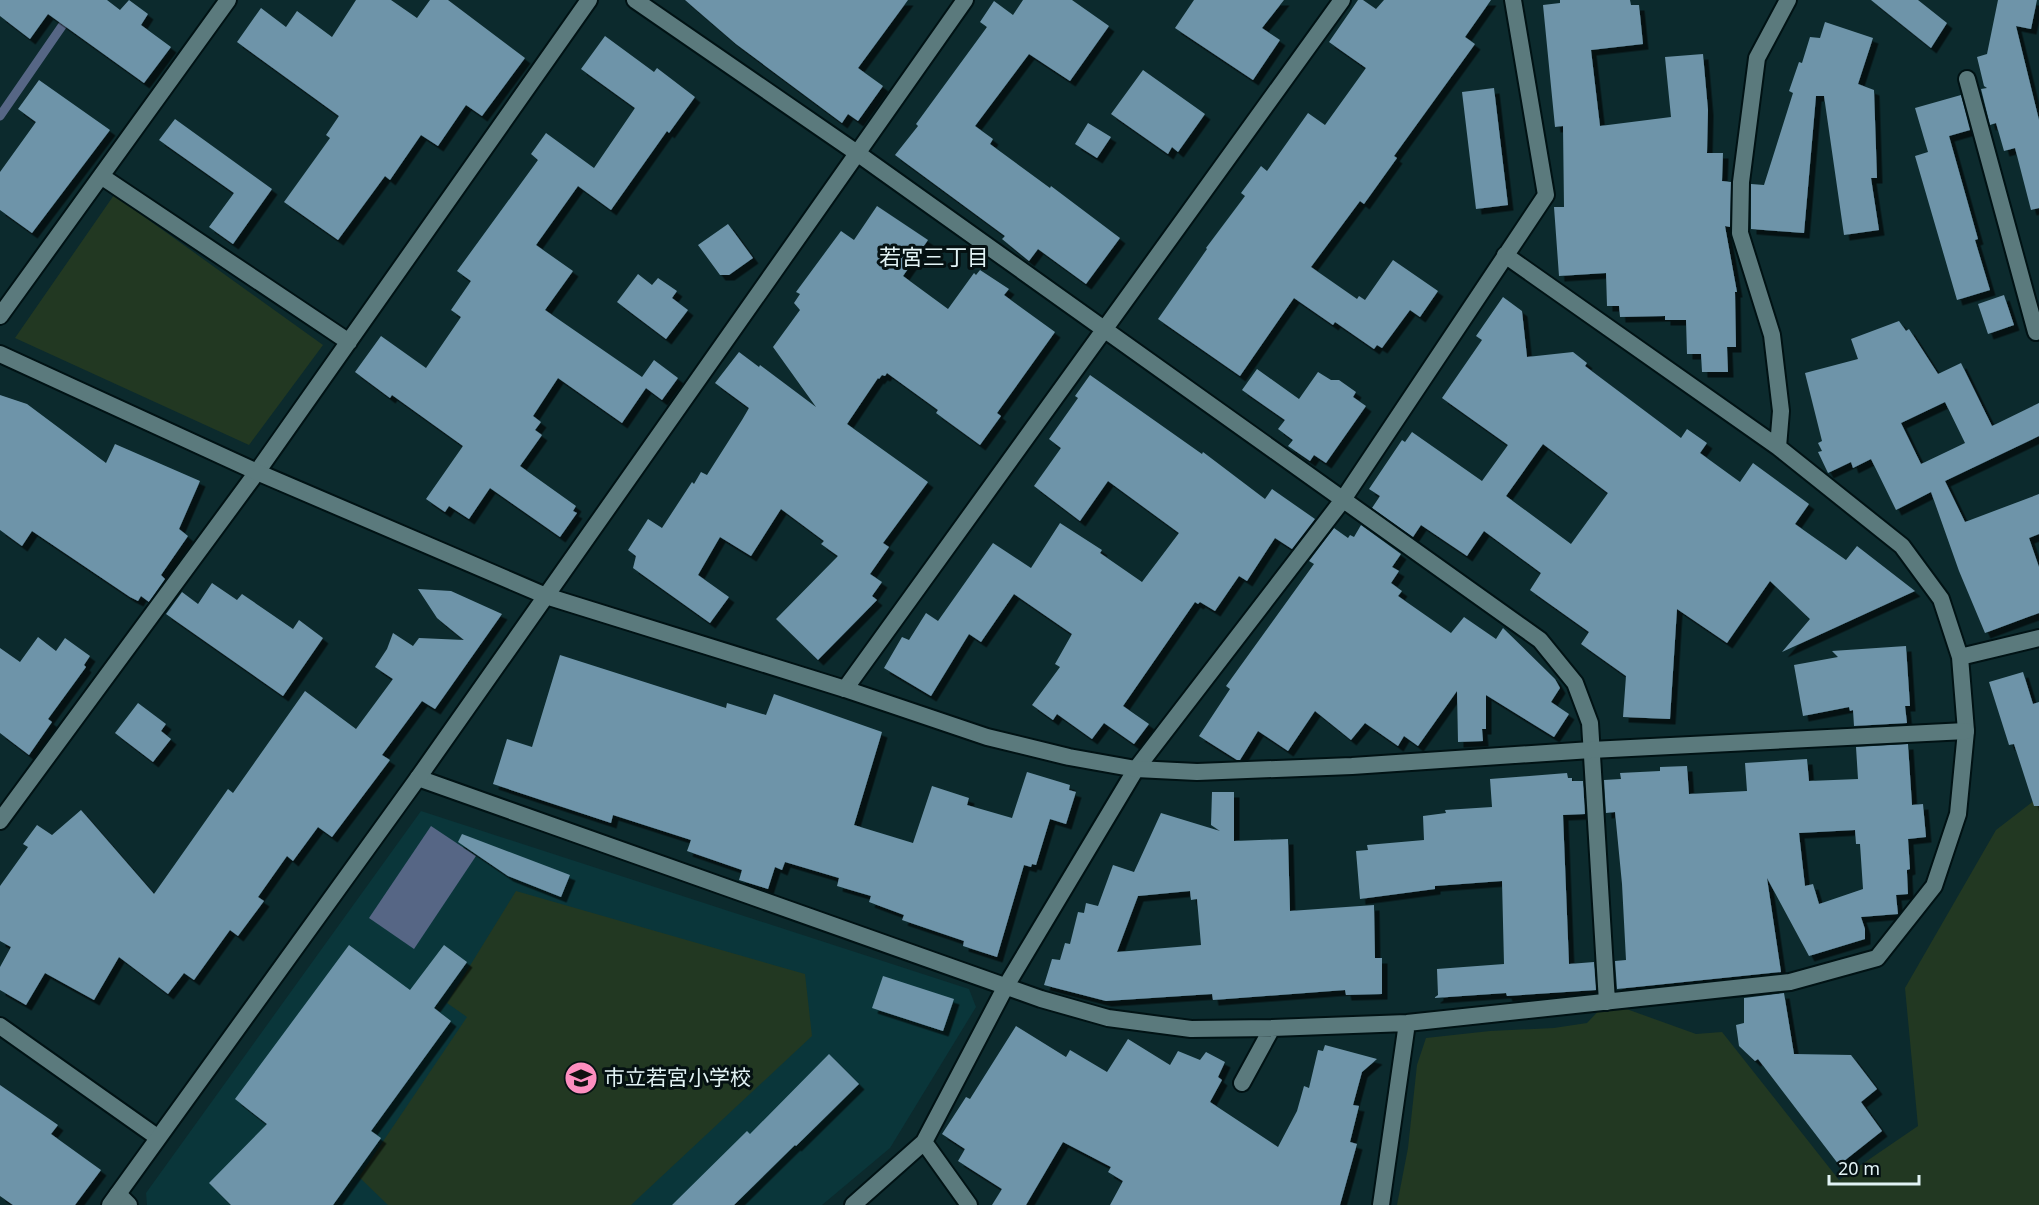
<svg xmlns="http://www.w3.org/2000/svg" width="2039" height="1205" font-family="'Noto Sans','Noto Sans JP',sans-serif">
<defs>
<filter id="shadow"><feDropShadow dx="5.5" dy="5.5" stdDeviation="0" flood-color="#0009"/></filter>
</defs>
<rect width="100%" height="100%" fill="#0c2a2d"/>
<path fill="#0a363a" d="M421 811 969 989 976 1007 890 1148 822 1205H147L146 1193Z"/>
<path fill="#223822" d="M114 195 323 345 249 445 15 338Z
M2039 797V1205H1397L1408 1148 1417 1065 1426 1038 1490 1031 1554 1028 1587 1023 1607 1002 1696 1034 1722 1032 1839 1180 1918 1126 1905 988 1996 830Z
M516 891 805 974 812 1036 631 1205H388L359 1177 467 1017 447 1003Z"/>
<path fill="#566685" d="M431 826 476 856 414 949 369 918Z"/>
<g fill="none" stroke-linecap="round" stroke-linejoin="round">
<path stroke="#566685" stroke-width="9" d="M0 116 80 0"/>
</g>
<path fill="#6e94a9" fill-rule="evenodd" filter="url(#shadow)" d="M0 0H107L120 10 129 0 148 14 141 25 171 47 144 83 48 14 30 39 0 16Z
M356 0H391L417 18 430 0H448L525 58 482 116 466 105 438 146 421 135 390 180 385 176 338 240 284 202 330 138 326 135 339 116 237 42 261 8 286 27 297 11 332 37Z
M685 0H908L858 68 883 86 858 121 848 114 842 123 736 44Z
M1023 0H1072L1109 26 1070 81 1029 54 975 126 993 139 990 144 1050 188 1051 186 1120 238 1086 284 1038 249 1029 261 1002 239 1005 236 895 155 918 126 916 124 987 27 980 22 994 1 1013 15Z
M1194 0H1284L1262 28 1280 40 1253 80 1175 28Z
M1358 0H1363L1376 9 1384 0H1491L1465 37 1475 44 1394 156 1397 158 1364 204 1360 201 1311 267 1357 299 1359 296 1365 300 1393 260 1438 291 1420 317 1410 310 1382 348 1377 345 1374 349 1335 322 1333 325 1294 298 1240 376 1158 319 1207 249 1206 248 1245 196 1241 193 1261 166 1267 171 1308 113 1325 125 1366 68 1329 42Z
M1560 0H1630L1631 5H1639L1643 44 1591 50 1600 126 1671 117 1665 57 1703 54 1708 110 1707 153H1723L1722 181 1731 182 1730 227 1725 226 1737 292H1735L1736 347H1727L1728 372H1702L1701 354H1687L1686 320H1665V316L1620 317 1619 306H1607L1606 273 1559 276 1554 207H1564L1563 126 1555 127 1543 5 1560 3Z
M1871 0H1918L1947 23 1931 48Z
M1998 0H2037L2031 29 2016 26 2039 120V208L2031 210 2015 148 2004 151 1996 123 1990 125 1981 89 1987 88 1984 86 1977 57 1987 54Z
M1825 22 1873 38 1858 84 1874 90 1877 178H1871L1879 230 1844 235 1824 96H1816L1804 233 1751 229V184L1764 185 1793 93 1789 91 1799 62 1802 63 1810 37 1820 38Z
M605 36 654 72 657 68 695 97 669 133 667 131 611 210 578 186 536 245 573 271 545 310 642 377 654 360 678 378 662 400 646 388 622 423 558 378 533 416 541 422 535 430 542 435 520 466 576 506 573 511 577 513 560 537 490 488 469 519 449 506 445 512 426 499 463 446 392 395 390 398 355 372 381 336 426 368 461 317 451 310 471 281 457 271 538 160 531 154 546 133 594 168 635 108 581 69Z
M1143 70 1205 114 1178 152 1172 147 1168 154 1111 114Z
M39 80 110 130 32 233 0 210V172L36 122 18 109Z
M1494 88 1508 205 1476 209 1462 92Z
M1961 95 1970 130 1949 136 1978 239 1975 240 1990 290 1957 300 1915 156 1928 152 1915 108Z
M175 119 272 189 233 244 209 227 234 193 159 140Z
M1088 123 1111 137 1097 158 1075 144Z
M877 206 928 240 903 276 948 309 974 273 976 275 980 270 1009 289 1004 295 1055 332 997 413 1001 416 980 445 936 413 938 410 887 373 885 376 882 375 879 379 878 378 847 424 928 482 883 543 889 547 870 574 882 582 872 596 877 600 818 660 776 619 838 556 821 544 824 541 781 509 751 556 720 537 698 575 729 597 710 623 633 568 636 556 628 550 648 519 662 528 692 482 694 484 701 472 707 475 742 420 749 408 715 383 739 352 759 367 760 365 816 407 773 347 800 310 794 303 800 294 796 292 841 231 854 240Z
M728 224 753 258 729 275H720L698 245Z
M638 274 652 285 658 278 677 291 672 298 688 310 666 339 617 302Z
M2004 295 2014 325 1988 334 1978 304Z
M1503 297 1522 311 1527 357 1573 352 1587 363 1585 366 1681 438 1687 429 1707 443 1700 453 1740 482 1753 463 1809 504 1795 524 1846 560 1857 546 1915 591 1782 652 1810 619 1770 581 1727 643 1677 609 1670 719 1623 717 1626 676 1581 644 1589 632 1530 590 1541 573 1484 531 1467 556 1421 525 1413 537 1372 508 1380 496 1369 489 1402 440 1405 442 1412 432 1482 481 1508 445 1442 398 1482 340 1476 336ZM1543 444 1608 493 1571 544 1506 496Z
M1899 321 1906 331 1909 329 1938 374 1961 363 1992 426 2039 403V436L1945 481 1965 522 2039 494V534L2029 538 2039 567V613L1985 633 1959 571 1931 492 1896 510 1871 459 1853 468 1851 462 1828 473 1818 452 1822 451 1818 443 1822 441 1805 373 1858 359 1851 339ZM1945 402 1965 443 1921 464 1901 423Z
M1257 369 1299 399 1318 372 1331 380H1339L1356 392 1353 397 1366 406 1326 463 1314 455 1310 461 1288 446 1293 440 1278 429 1285 420 1242 390Z
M1090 375 1202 454 1203 452 1265 499 1272 489 1315 519 1292 549 1275 538 1247 581 1239 576 1215 611 1200 602 1198 604 1195 602 1123 706 1149 724 1134 744 1104 723 1092 739 1057 714 1053 720 1032 705 1060 667 1055 664 1072 634 1014 594 981 642 969 634 931 696 884 668 902 637 909 640 926 613 938 621 993 543 1031 568 1060 523 1102 550 1100 553 1142 582 1179 533 1108 481 1080 521 1034 486 1061 448 1049 439 1078 398 1075 396Z
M0 395 27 404 106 463 115 444 200 481 179 529 188 536 161 575 165 579 149 602 141 596 138 601 130 597 32 531 22 546 0 530Z
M1361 525 1401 554 1392 567 1399 571 1391 583 1402 591 1398 596 1451 633 1464 617 1496 639 1503 628 1555 679 1560 688 1551 702 1569 714 1554 737 1486 695V729H1482L1483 741 1458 742 1457 691 1418 746 1404 736 1398 746 1365 723 1351 740 1315 711 1288 751 1258 731 1240 760H1237L1199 736 1230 689 1226 686 1314 564 1309 561 1334 528 1348 538 1350 535 1354 537Z
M212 583 237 600 242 594 293 629 299 620 323 638 283 696 166 614 182 592 198 604Z
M418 589 451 591 502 614 435 709 422 701 382 755 390 760 332 837 318 827 293 861 287 856 258 897 264 901 238 936 230 930 194 980 184 973 168 994 119 957 94 1000 45 973 26 1005 0 990V967L11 947 0 941V886L28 847 23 844 37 825 52 835 81 810 154 894 228 789 233 793 305 691 356 729 393 679 375 667 387 649 393 633 413 646 419 638 464 640 437 618Z
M38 637 56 651 65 638 90 656 84 665 86 667 48 719 52 722 29 755 0 733V648L20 662Z
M1906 646 1910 706H1905L1907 723 1854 726 1853 710 1850 711 1849 707 1803 716 1794 665 1838 657 1832 651Z
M560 655 726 708 727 703 766 715 774 694 882 732 854 825 913 843 932 786 969 798 967 805 1012 818 1027 772 1070 785 1069 790 1076 792 1066 824 1050 819 1036 865 1032 864 1031 867 1024 865 997 957 963 946 964 941 902 920 904 915 869 902 871 896 837 886 839 878 785 862 782 870 775 867 768 889 739 880 742 870 687 851 691 840 613 815 611 823 493 784 507 739 532 747Z
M2023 672 2033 704 2039 702V806H2034L2014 744 2009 745 1989 682Z
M138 703 166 724 161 731 171 739 153 762 115 733Z
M1908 744 1912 805 1923 804 1926 837 1908 839 1910 869 1907 870V873L1908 894 1896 895 1898 914 1861 917 1865 929V939L1809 956 1767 878 1781 972 1617 989 1615 961 1626 960 1622 884 1615 812 1606 813 1604 780 1621 779 1620 773 1660 771V767L1687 766 1689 794 1747 791 1745 763 1807 759 1809 781 1858 779 1856 747ZM1855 830 1856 844H1860L1863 889 1819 904 1813 884 1805 886 1799 833Z
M1567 773 1568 778H1572V781H1583L1585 814 1563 815 1569 964 1594 962 1596 990 1507 996 1506 993 1434 998 1438 995 1437 969 1504 964 1502 881 1435 886V889L1360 899 1356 851 1368 850 1367 845 1424 840 1423 816 1446 813 1445 810 1492 807 1490 779Z
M1212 792H1234V841L1288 839 1290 911 1374 905 1375 958H1382V994L1346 995 1345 990 1213 1000 1212 994 1106 1001 1044 985 1052 959 1060 960 1065 943 1070 944 1078 912 1084 913 1086 903 1098 906 1113 865 1134 872 1161 813 1220 831 1211 825ZM1190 891 1191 900 1197 899 1201 945 1117 952 1138 896Z
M462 834 570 875 561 897 508 876 458 842Z
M349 945 410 990 444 945 467 962 434 1008 451 1021 371 1131 381 1138 333 1205H231L209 1183 267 1124 235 1099Z
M883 976 954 999 943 1031 872 1008Z
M1784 993 1794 1054 1851 1055 1877 1089 1861 1102 1882 1131 1839 1165 1758 1059 1755 1061 1739 1046 1736 1025 1744 1023V998Z
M1016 1026 1066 1057 1070 1050 1107 1072 1128 1039 1170 1065 1178 1051 1200 1060 1206 1052 1225 1062 1218 1077 1222 1080 1210 1102 1278 1147 1297 1111 1304 1086 1309 1088 1318 1050 1323 1051 1325 1045 1377 1059 1362 1072 1353 1105 1359 1106 1350 1142 1357 1144 1340 1205H1110L1123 1181 1108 1172 1111 1167 1063 1142 1026 1205H992L1002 1189 958 1161 965 1149 942 1134 966 1097 970 1099Z
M829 1054 859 1084 796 1146 795 1145 734 1205H672L747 1131 750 1134Z
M0 1085 58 1125 51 1134 101 1170 75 1205H13L0 1196Z"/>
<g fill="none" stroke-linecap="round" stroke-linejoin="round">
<defs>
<path id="minor" d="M1967 79 2036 332 2039 331
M857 153 1540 640 1575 683 1590 723 1607 1002
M101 176 349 342
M0 316 228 0
M1778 447 1781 411 1772 335 1740 233 1741 182 1757 58 1788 0
M1960 657 2039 638
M845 689 1342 0
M418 778 1041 999 1108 1018 1191 1029 1272 1028 1407 1023 1790 982 1877 958 1934 886 1958 814 1966 731 1960 657 1941 599 1902 546 1778 447 1505 255
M0 821 257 472 589 0
M0 1026 157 1137
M1242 1083 1272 1028
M924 1142 969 1205
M118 1194 129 1205
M853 1205 924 1142 1006 986 1136 769 1342 501 1546 195 1513 0
M1381 1205 1407 1023"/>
<path id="tertiary" d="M635 0 857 153
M0 354 257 472 546 596 845 689 987 737 1069 757 1136 769 1197 772 1352 766 1591 750 1966 731
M110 1205 418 778 965 0"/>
</defs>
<use href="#minor" stroke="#001214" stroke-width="20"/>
<use href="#tertiary" stroke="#001214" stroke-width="20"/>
<use href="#minor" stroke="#5b7a7d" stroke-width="16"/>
<use href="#tertiary" stroke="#5b7a7d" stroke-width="16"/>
</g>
<defs>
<symbol id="school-disc" viewBox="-11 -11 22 22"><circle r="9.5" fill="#fd8ebf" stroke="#051112"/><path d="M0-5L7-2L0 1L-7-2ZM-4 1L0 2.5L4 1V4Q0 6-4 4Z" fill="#111"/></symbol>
</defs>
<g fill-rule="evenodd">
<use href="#school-disc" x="562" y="1059" width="38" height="38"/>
</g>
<g text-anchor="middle" stroke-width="6" stroke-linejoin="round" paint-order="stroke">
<g font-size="21" fill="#e2f3f5" stroke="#051112" text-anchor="start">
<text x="604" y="1085">市立若宮小学校</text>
</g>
<g font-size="22" fill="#e2f3f5" stroke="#051112">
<text x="934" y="265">若宮三丁目</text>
</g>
</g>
<path d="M1829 1175v9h90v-9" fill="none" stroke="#e2f3f5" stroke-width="3"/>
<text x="1838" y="1175" font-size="18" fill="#e2f3f5" stroke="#051112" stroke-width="4.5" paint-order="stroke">20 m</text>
</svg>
